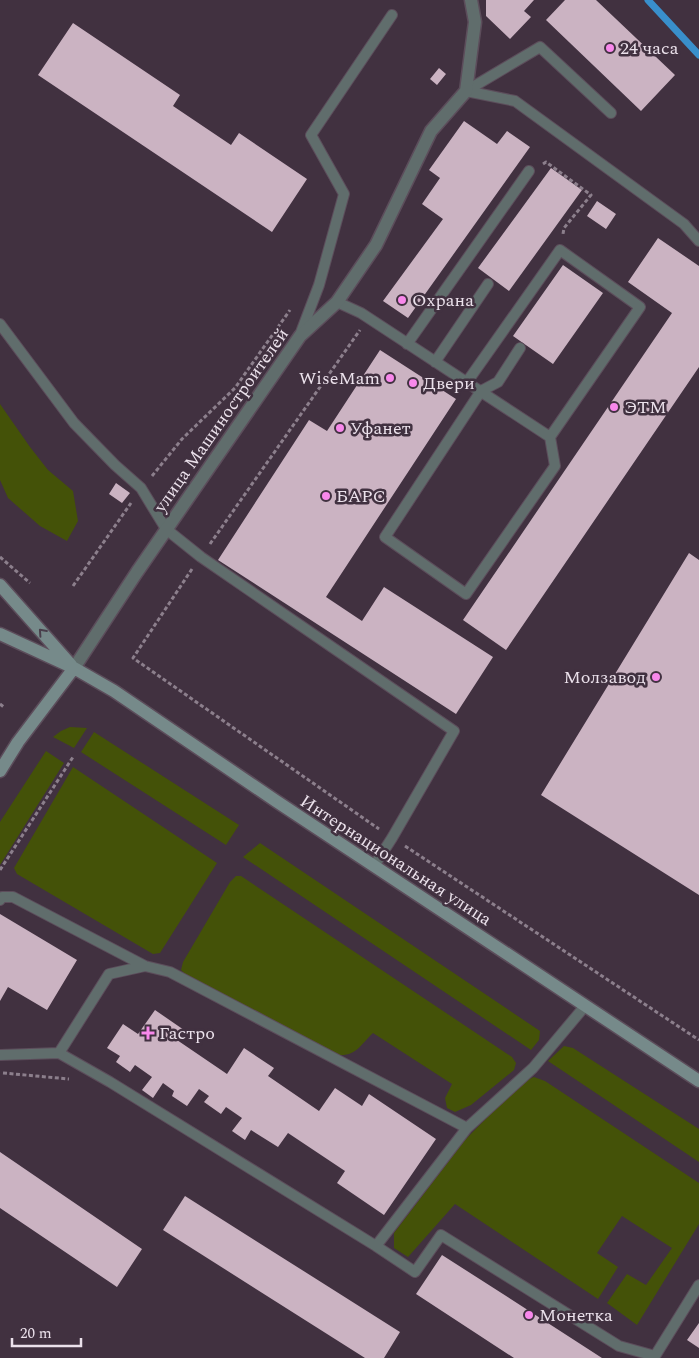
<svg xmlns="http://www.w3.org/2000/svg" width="699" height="1358" font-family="Spectral,serif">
<rect width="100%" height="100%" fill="#413140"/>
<path fill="#445208" d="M0 404 30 447 48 470 73 491 78 521 67 541 40 526 8 498 0 480Z
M70 727 87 728 74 748 53 737 61 731Z
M94 732 239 825 226 845 81 752Z
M46 751 64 763 0 865V822Z
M73 767 217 863 160 953 153 954 17 874 14 868Z
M260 843 540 1031 539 1040 531 1050 243 857Z
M236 876H241L512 1057 516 1063 514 1070 471 1105 455 1112 447 1108 445 1098 452 1084 373 1033C361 1044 357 1056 339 1055L189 978 181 970 183 962 230 882Z
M564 1046 573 1048 699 1129V1162L548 1061Z
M534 1077 545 1081 699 1183V1224L637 1325 607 1303 627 1274 646 1285 672 1248 622 1216 597 1253 618 1267 598 1299 455 1204 408 1257 394 1248V1233L464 1141 522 1082Z"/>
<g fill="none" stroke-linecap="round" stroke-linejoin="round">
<path stroke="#398fcb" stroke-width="7" d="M648 0 699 55"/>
</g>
<path fill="#cbb3c2" d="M486 0H534L524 11 531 17 510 39 486 16Z
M565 0H596L675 75 641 111 546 20Z
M73 23 180 95 173 106 231 145 239 133 307 179 272 232 38 75Z
M439 68 446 74 437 85 430 79Z
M464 121 497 144 507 131 530 147 408 318 383 301 443 219 422 204 440 178 429 170Z
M551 168 582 190 509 291 478 268Z
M597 201 616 214 606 229 587 216Z
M658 238 699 266V367L506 650 463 620 672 313 628 282Z
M563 265 603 293 553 364 513 336Z
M380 350 456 399 326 597 362 621 384 587 493 657 456 714 218 560 309 420 327 431Z
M116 483 130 493 122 503 109 494Z
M689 553 699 560V895L541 795Z
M0 914 77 960 47 1010 8 987 0 1001Z
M155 1010 184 1030 177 1040 227 1074 244 1048 274 1068 268 1076 319 1111 335 1088 362 1106 369 1094 436 1139 384 1215 337 1183 345 1171 288 1133 278 1147 251 1130 245 1140 232 1131 242 1118 226 1107 221 1114 204 1102 209 1096 199 1089 187 1106 172 1096 174 1091 163 1083 153 1098 142 1090 152 1077 135 1065 130 1072 116 1062 120 1056 107 1048 123 1024 138 1034Z
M0 1152 142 1249 117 1287 0 1208Z
M185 1196 400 1332 384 1358H365L163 1230Z
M442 1255 503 1294 602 1358H514L416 1294Z
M699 1323V1348L687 1340Z"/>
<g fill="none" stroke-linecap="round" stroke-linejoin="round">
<defs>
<path id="lane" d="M466 91 515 101 684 224 699 241
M466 91 540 47 611 113
M337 302 361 313 550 437 640 307 560 250 467 382
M0 324 74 423 115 465 141 488 166 529 201 557 454 731 392 838 374 866
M300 335 319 285 344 194 311 135 392 15
M407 344 529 171
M520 348 498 382 481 391 385 537 466 594 555 466 550 437
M435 362 488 284
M0 900 2 897H13L145 966 170 972 467 1128
M59 1053 109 974 145 966
M0 1055 59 1053 110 1082 376 1246 415 1272 441 1235 619 1346 655 1356 699 1285
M376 1246 467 1128 533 1068 585 1006"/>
<path id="street" d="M74 668 137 572 300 336 337 302 376 245 431 131 466 91 475 22 471 0"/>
<path id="secondary" d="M0 585 71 665
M0 634 74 668 114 691 276 801 699 1081
M0 771 18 742 74 668"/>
</defs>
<use href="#lane" stroke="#5c4d5b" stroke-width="12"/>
<use href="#street" stroke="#5c4d5b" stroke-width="15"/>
<use href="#secondary" stroke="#5c4d5b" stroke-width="15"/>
<path stroke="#8c7f8c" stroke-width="3" stroke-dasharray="4 2.5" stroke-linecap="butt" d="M543 164 546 162 591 195 564 228 563 234
M152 476 182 439 235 388 290 310
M210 544 360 330
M0 557 30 583
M192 569 133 658 379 829
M73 586 131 503
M0 704 5 708
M405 846 699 1040
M0 870 73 757
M3 1073 69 1079"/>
<use href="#lane" stroke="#606d6c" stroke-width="10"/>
<use href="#street" stroke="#606d6c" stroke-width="12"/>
<use href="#secondary" stroke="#768a8a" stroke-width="12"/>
</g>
<defs><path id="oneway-chevron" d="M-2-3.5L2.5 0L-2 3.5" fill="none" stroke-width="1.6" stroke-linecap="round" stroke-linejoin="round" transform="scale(1.25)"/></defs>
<use stroke="#493e4b" href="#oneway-chevron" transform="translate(42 632) rotate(-132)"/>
<g fill="#f888eb" stroke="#413140" stroke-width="2">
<circle cx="610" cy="48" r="5"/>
<circle cx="402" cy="300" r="5"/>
<circle cx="390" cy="378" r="5"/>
<circle cx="413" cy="383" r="5"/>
<circle cx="614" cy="407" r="5"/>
<circle cx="340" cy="428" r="5"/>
<circle cx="326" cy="496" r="5"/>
<circle cx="656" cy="677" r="5"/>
<path d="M145.5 1025.5h5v5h5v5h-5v5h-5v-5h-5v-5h5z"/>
<circle cx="529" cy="1315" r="5"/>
</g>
<g text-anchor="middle" stroke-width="5" stroke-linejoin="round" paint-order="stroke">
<g font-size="18" fill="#ebe1eb" stroke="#413140" text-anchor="start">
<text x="620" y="54">24 часа</text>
<text x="412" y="306">Охрана</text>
<text x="380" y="384" text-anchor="end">WiseMam</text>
<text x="423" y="389">Двери</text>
<text x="624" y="413">ЭТМ</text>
<text x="350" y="434">Уфанет</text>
<text x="336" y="502">БАРС</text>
<text x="646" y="683" text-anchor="end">Молзавод</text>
<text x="159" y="1039">Гастро</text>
<text x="539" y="1321">Монетка</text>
</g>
<g font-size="18" fill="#ebe1eb" stroke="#413140">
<text transform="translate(221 420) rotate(-55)" y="6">улица Машиностроителей</text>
<text transform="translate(396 860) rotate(33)" y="6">Интернациональная улица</text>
</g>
</g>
<path d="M12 1338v8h69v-8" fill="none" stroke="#ebe1eb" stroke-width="2.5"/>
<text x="20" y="1338" font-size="15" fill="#ebe1eb" stroke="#413140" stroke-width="4" paint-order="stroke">20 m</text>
</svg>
